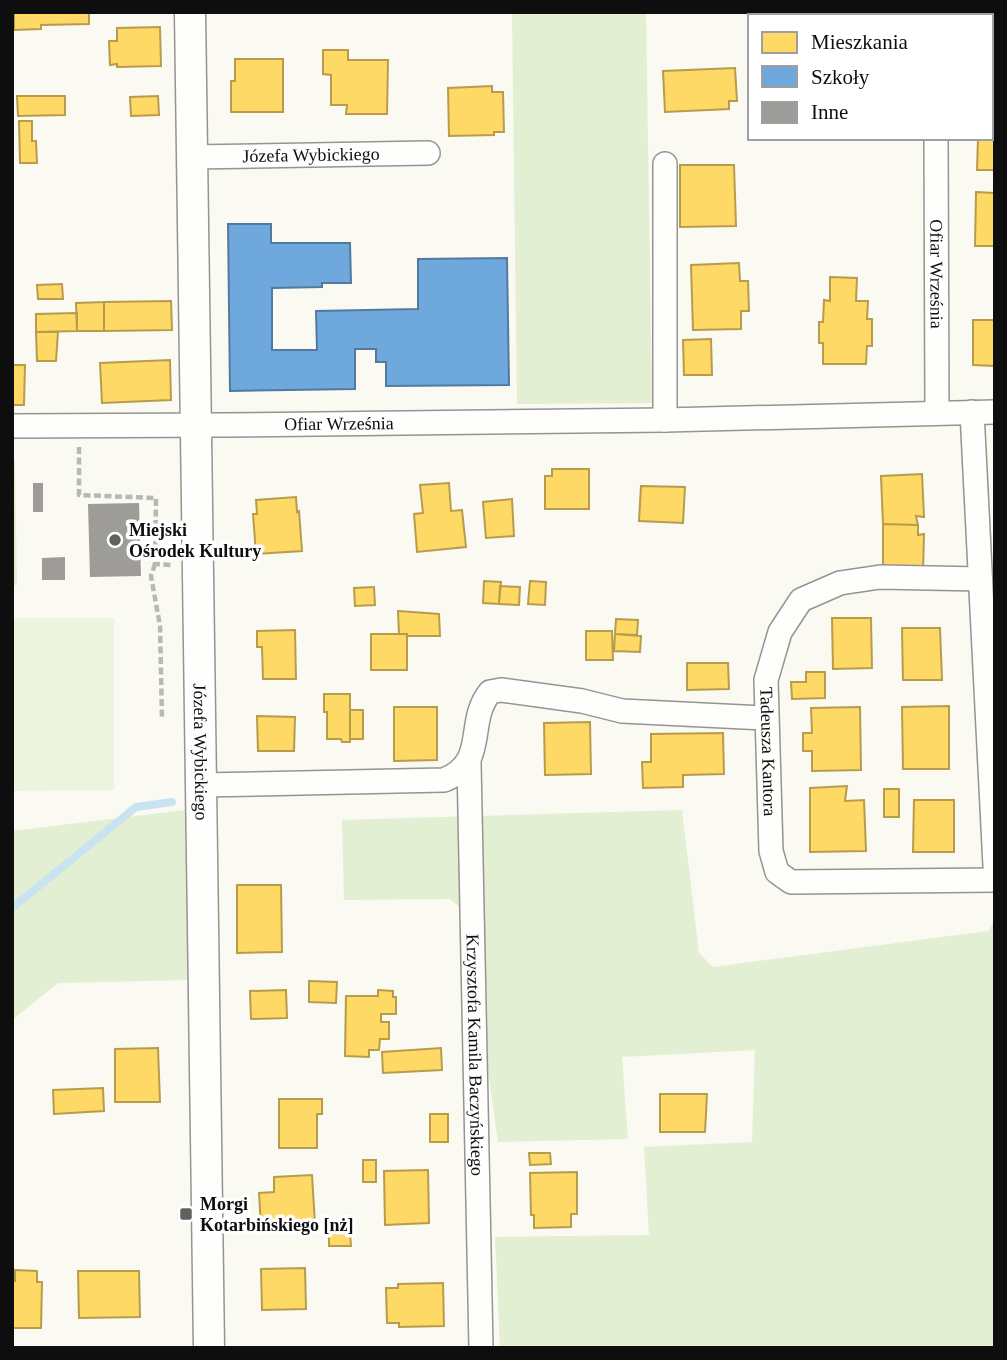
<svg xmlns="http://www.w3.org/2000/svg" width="1007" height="1360" font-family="'Times New Roman',serif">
<rect width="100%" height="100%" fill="#faf9f2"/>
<path fill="#e3efd3" d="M512 12H646L652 403 517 404Z
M12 460H15L17 585H12Z
M185 810 190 980 58 983 12 1020V831Z
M682 810 699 953 713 967 988 931 995 919V1348H500L495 1237 649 1235 644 1147 752 1142 755 1050 622 1057 628 1139 498 1142 466 913 450 899 344 900 342 820Z"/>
<path fill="#ecf4dd" d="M12 618H114V790L12 791Z"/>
<path fill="#ffd966" stroke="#b79c4c" stroke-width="2" d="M14 12H89V24L41 25V29L14 30Z
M966 12H995V66H991V16H966Z
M160 27 161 66 117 67V64L110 65 109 41H117V28Z
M323 50H348V60H388L387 114H346L347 105H331V75L323 74Z
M235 59H283V112H231V81H235Z
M735 68 737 101H729V109L665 112 663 71Z
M492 86V92H503L504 132H494V135L449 136 448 88Z
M17 96H65V115L18 116Z
M158 96 159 115 131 116 130 97Z
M991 111H995V170H977L978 138H991Z
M19 121H32V141H36L37 163H20Z
M680 165H734L736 226 680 227Z
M976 192 995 193V250L994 246H975Z
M739 263 740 281H748L749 311H741V329L693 330 691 265Z
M830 277 857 278 856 301H868L867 319H872V346H867L866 364H823V343H819V322H823L824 300 830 301Z
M62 284 63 299H38L37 285Z
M171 301 172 330 104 331V302Z
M104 302V331H77L76 303Z
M77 313V331L36 332V314Z
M973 320H995V369V366L973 365Z
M36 332H58L56 361H37Z
M711 339 712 375H684L683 340Z
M170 360 171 400 102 403 100 363Z
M12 365H25L24 405H12Z
M552 469H589V509H545V476H552Z
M922 474 924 517 916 516 918 525 883 524 881 476Z
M449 483 451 511 462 510 466 547 417 552 414 514 423 513 420 485Z
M641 486 685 487 683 523 639 521Z
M296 497 297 512 299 511 302 551 256 554 253 514H257L256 500Z
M512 499 514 536 486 538 483 502Z
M883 524 918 525V535L924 534 923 570 883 571Z
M484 581 501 582 499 604 483 603Z
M530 581 546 582 545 605 528 604Z
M500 586 520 587 519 605 499 604Z
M374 587 375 605 355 606 354 588Z
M398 611 439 614 440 636H407V634H399Z
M832 618H871L872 668 833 669Z
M616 619 638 620 637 635 615 634Z
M902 628H940L942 680H903Z
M295 630 296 679H263L262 647H257V631Z
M586 631H612L613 660H586Z
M371 634H407V670H371Z
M615 634 641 636 640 652 614 651Z
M687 663H728L729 689 687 690Z
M806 672H825V698L792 699 791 682H806Z
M324 694H350V742H342L341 739H327V712H324Z
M949 706V769H903L902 707Z
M394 707H437V760L394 761Z
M860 707 861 770 812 771V751H803V733H812L811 708Z
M350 710H363V739H350Z
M257 716 295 717 294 751H258Z
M590 722 591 774 545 775 544 723Z
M723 733 724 774 683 775V787L643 788 642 762H651V734Z
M847 786 845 801 864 800 866 851 810 852V788Z
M884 789H899V817H884Z
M914 800H954V852H913Z
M237 885H281L282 952 237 953Z
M309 981 337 982 336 1003 309 1002Z
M286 990 287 1018 251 1019 250 991Z
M378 990 393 991V997H396V1014H381V1022H389V1039H380L379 1050H369V1057L345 1056 346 996H378Z
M158 1048 160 1102H115V1049Z
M441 1048 442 1070 383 1073 382 1052Z
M103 1088 104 1111 54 1114 53 1090Z
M660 1094H707L705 1132H660Z
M279 1099H322V1114H317V1148H279Z
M430 1114H448V1142H430Z
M529 1153H550L551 1164 530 1165Z
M363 1160H376V1182H363Z
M428 1170 429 1223 385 1225 384 1171Z
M577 1172V1214H571V1227L534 1228V1215H531L530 1173Z
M312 1175 315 1224 261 1226 259 1193 274 1192V1177Z
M350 1233 351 1246H329V1234Z
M305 1268 306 1309 262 1310 261 1269Z
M15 1270 37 1271V1282H42L41 1328H12V1281H15Z
M78 1271H139L140 1317 79 1318Z
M443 1283 444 1326 399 1327V1323H387L386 1288H398V1284Z"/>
<path fill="#6fa8dc" stroke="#527a9e" stroke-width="2" d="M228 224H271V243H350L351 283H322V287L272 288V350H317L316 311 418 309V259L507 258 509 385 386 386V362H376V349H355V389L230 391Z"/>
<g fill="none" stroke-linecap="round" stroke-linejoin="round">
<path stroke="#cae3f3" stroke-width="8" d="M12 908 136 807 172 802"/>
</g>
<path fill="#9e9c98" d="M33 483H43V512H33Z
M139 503 141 576 90 577 88 504Z
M65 557V580H42V558Z"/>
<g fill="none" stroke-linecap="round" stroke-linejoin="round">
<defs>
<g id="minor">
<path d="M935 12V16"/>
<path id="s1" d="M936 138 937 412"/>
<path id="s2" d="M192 157 428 153"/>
<path d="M665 164V420"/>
<path d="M972 412 995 866"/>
<path id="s3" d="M12 426 223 425 665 420 995 412"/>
<path id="s4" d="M980 579 880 577 840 583 801 600 780 632 766 680 771 851 777 872 791 882 995 880"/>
<path id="s5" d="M469 763 481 1348"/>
<path d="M202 785 444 780C489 762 465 723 490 692L501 690 582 701 622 711 766 718"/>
</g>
<g id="tertiary">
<path id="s6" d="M190 12 209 1348"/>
</g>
</defs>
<use href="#minor" stroke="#949491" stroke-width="26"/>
<use href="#tertiary" stroke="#949491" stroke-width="33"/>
<path stroke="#b8b8b6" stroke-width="4.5" stroke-dasharray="7 3.5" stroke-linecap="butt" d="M79 447V495L156 498 155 564 172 565
M155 564 151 576 160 626 162 719"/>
<use href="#minor" stroke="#fefefd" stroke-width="23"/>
<use href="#tertiary" stroke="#fefefd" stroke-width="30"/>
</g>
<g fill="#61605e" stroke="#fff" stroke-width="2.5">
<circle cx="115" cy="540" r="7"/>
<rect x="179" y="1207" width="14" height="14" rx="3.5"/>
</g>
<g text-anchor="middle" stroke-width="7" stroke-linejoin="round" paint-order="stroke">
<g font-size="18" fill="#0e0e0e" stroke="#fff">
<text dy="6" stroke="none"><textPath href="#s2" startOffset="119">Józefa Wybickiego</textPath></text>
<text dy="6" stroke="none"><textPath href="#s1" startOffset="136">Ofiar Września</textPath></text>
<text dy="6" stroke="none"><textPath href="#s3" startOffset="327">Ofiar Września</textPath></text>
<text dy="6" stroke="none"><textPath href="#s4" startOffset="343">Tadeusza Kantora</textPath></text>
<text dy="6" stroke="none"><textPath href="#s6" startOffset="740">Józefa Wybickiego</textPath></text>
<text dy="6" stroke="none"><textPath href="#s5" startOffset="292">Krzysztofa Kamila Baczyńskiego</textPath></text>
</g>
<g font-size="18" font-weight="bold" fill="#0e0e0e" stroke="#fff" text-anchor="start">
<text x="129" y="536">Miejski<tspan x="129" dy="21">Ośrodek Kultury</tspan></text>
<text x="200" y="1210">Morgi<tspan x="200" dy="21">Kotarbińskiego [nż]</tspan></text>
</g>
</g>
<rect width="1007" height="1360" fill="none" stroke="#0e0e0e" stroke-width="28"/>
<rect x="748" y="14" width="245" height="126" fill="#ffffff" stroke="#9f9f9f" stroke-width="2"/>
<rect x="762" y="32" width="35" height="21" fill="#ffd966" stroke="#9f9f9f" stroke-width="2"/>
<text x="811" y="49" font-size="21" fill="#0e0e0e">Mieszkania</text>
<rect x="762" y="66" width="35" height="21" fill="#6fa8dc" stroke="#9f9f9f" stroke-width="2"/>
<text x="811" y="84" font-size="21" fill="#0e0e0e">Szkoły</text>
<rect x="762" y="102" width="35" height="21" fill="#9e9c98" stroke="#9f9f9f" stroke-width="2"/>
<text x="811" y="119" font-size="21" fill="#0e0e0e">Inne</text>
</svg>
